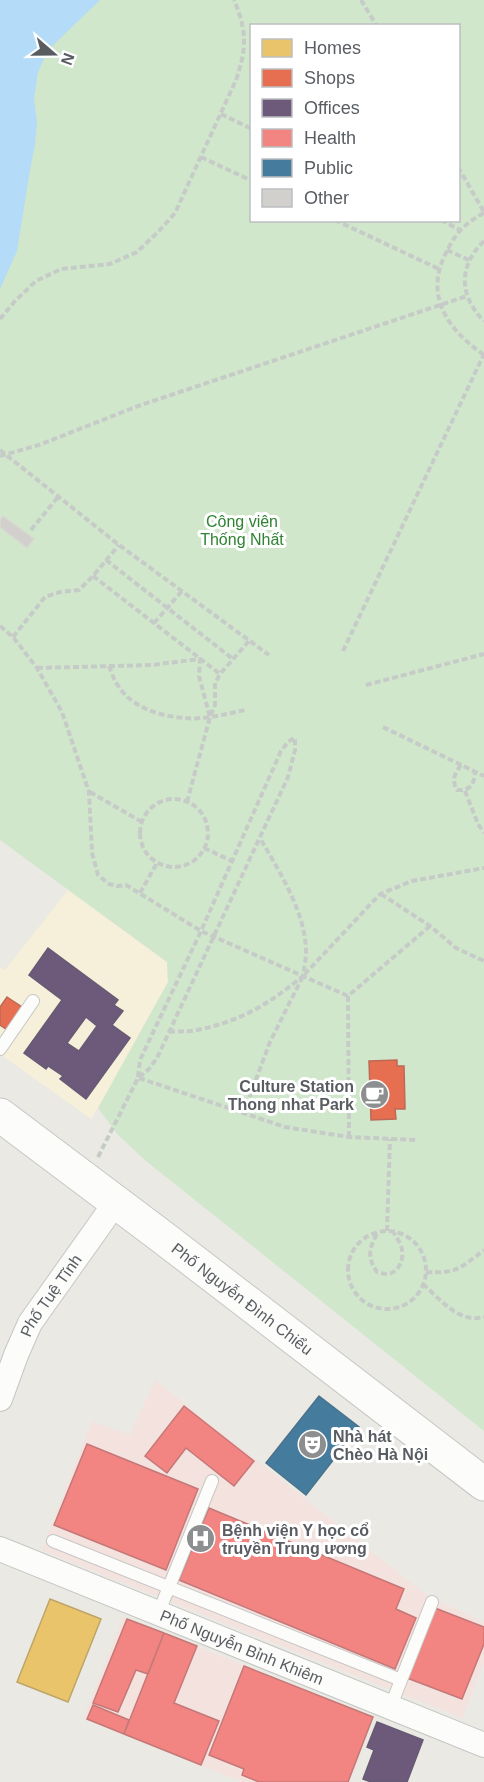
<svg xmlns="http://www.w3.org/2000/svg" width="484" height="1782" font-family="Helvetica,sans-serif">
<rect width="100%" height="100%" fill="#eae9e3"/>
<path fill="#f6efda" d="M68 890 167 962 168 982 107 1094 91 1119 0 1054V967L5 970Z"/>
<path fill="#f4e2de" d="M155 1380 429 1597 484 1622V1662L462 1718 42 1550 92 1421 130 1435Z
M123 1617 373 1717 348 1782H243L83 1719Z"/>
<path fill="#d0e7cc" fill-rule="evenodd" d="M0 0H484V1431L146 1161 118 1135 98 1108 168 982 167 962 0 840ZM252 26H458V220H252Z"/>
<path fill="#b4dbf7" d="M0 0H100L48 50 38 72 34 98 37 123 35 145 30 170 17 251 0 289Z"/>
<path fill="#e9c46a" stroke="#bea568" stroke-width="1.5" d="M50 1599 101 1619 68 1702 17 1682Z"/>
<path fill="#e76f51" stroke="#bc6a56" stroke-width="1.5" d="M7 997 25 1009 9 1031 0 1025V1007Z
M397 1060V1066H404L405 1109H395L396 1119 371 1120 369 1061Z"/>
<path fill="#6d597a" stroke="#675a73" stroke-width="1.5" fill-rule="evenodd" d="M48 948 118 1000 114 1005 123 1011 112 1025 130 1038 86 1099 60 1079 63 1076 48 1066 46 1069 24 1053 62 1000 29 975ZM86 1017 97 1026 79 1051 67 1043Z
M377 1722 423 1740 407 1782H371L363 1779 374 1750 367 1747Z"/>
<path fill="#f28482" stroke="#c47878" stroke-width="1.5" d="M184 1406 254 1461 234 1486 186 1448 167 1473 145 1456Z
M87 1444 198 1489 166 1570 54 1525Z
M209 1508 404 1589 396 1609 416 1618 395 1669 179 1580Z
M435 1608 484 1627V1644L462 1699 407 1678Z
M127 1619 164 1633 148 1674 136 1670 118 1712 93 1703Z
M164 1633 197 1646 174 1703 219 1721 201 1765 124 1734Z
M244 1666 373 1717 348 1782H259L242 1775 244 1769 209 1755Z
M93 1705 129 1720 124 1734 87 1719Z"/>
<path fill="#457b9d" stroke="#4b728b" stroke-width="1.5" d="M319 1396 359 1427 306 1495 266 1463Z"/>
<path fill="#d1d0cd" stroke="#dad7d2" stroke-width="1.5" d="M3 516 34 539 27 548 0 527V520Z"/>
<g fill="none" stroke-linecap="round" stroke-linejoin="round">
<defs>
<path id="lane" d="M0 1049 33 1001
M53 1541 401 1680
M158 1614 212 1481
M390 1708 432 1602"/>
<g id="street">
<path id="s1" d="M0 1399 16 1355 30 1323 116 1202"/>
<path id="s2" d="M0 1549 484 1745"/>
</g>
<g id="secondary">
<path id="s3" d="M0 1115 161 1236 484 1484"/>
</g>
</defs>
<use href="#lane" stroke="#c6c6c4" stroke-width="14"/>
<use href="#street" stroke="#c6c6c4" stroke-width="26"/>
<use href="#secondary" stroke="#c6c7c5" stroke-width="35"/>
<path stroke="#c6cbc8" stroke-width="4" stroke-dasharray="6 3" stroke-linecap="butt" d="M361 0 377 26
M221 114 252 129
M201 157 252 181
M458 167 484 212
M335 220 439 269
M441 220 460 230
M484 241C458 266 459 296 484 321
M447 250 469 260
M0 319 15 301 36 281 61 269 110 264 137 252 159 231 175 213 236 80C247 48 247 31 234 0
M484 355C450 331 425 299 444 257 455 234 462 225 484 213
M0 450 119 545 269 655
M0 456 39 445 138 406 467 296
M31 530 58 497
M106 560 233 659
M93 576 220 674
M154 623 182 591
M0 626 13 637 37 668 62 712 89 792 92 853 98 875 109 884 117 886 126 885 201 931 348 996
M13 637 45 597 60 592 79 590 93 576 119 545
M343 651 484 354
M109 666C112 673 114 681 119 687 133 708 160 716 184 718 204 720 226 714 245 710
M37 668 151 665 200 659 199 676 210 717
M366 685 484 654
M383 727 484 776
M461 765C455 773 451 780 457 790 471 791 474 784 475 772
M465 791 478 824 484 833
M90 792 142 822
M140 833a34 34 0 1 1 68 0a34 34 0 1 1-68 0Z
M187 802 210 717 215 705V683L220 674 249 641
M204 848 232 861
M140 893 157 863
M381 894 430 926 456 948 484 961
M169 1032C180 1031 191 1032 201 1029 242 1021 271 1002 303 976 304 968 306 960 306 952 306 913 279 871 260 838
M138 1077 140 1060 201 931 281 751 288 742 294 738
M139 1078 285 1127 349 1137 417 1140
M243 1114 270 1042 303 976 380 894 412 881 484 868
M349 1137 348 996 430 926
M98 1157 138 1078 149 1069 157 1058 288 777 295 750V737
M387 1231 390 1139
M348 1270a39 39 0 1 1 78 0a39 39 0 1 1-78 0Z
M377 1234C369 1248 367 1258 377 1272 380 1273 384 1274 387 1274 400 1273 405 1257 401 1246 400 1242 396 1237 394 1233
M426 1272C457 1274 460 1268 484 1250
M423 1284C440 1299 459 1324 484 1317"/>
<use href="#lane" stroke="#fcfcfb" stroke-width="12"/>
<use href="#street" stroke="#fcfcfb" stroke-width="24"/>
<use href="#secondary" stroke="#fcfcfb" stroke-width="33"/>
</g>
<defs>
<symbol id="cafe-disc" viewBox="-11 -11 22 22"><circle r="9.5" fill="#8c8e8f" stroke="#fff"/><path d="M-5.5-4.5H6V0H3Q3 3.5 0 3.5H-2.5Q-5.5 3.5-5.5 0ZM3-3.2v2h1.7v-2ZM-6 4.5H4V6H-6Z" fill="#fff"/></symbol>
<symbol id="theatre-disc" viewBox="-11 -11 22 22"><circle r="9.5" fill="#8c8e8f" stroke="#fff"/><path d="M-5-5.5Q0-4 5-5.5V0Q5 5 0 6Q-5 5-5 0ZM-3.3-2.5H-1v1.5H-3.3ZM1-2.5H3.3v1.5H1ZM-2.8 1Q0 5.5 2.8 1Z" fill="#fff"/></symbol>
<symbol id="hospital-disc" viewBox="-11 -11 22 22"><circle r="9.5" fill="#8c8e8f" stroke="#fff"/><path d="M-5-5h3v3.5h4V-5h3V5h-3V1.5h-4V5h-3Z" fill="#fff"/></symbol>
</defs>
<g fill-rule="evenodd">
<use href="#cafe-disc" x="358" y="1078" width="33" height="33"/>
<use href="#theatre-disc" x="296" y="1428" width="33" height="33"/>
<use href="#hospital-disc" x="184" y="1522" width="33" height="33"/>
</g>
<g text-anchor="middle" stroke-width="6" stroke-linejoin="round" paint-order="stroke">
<g font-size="16" fill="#2f8332" stroke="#fff">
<text x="242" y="527">Công viên<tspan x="242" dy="18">Thống Nhất</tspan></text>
</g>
<g font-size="16" font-weight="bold" fill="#595d62" stroke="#fff" text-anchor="start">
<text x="354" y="1092" text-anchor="end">Culture Station<tspan x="354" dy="18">Thong nhat Park</tspan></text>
<text x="333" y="1442">Nhà hát<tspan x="333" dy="18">Chèo Hà Nội</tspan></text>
<text x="222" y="1536">Bệnh viện Y học cổ<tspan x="222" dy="18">truyền Trung ương</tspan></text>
</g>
<g font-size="16" fill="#595d62" stroke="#fff">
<text dy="6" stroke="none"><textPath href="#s1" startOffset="116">Phố Tuệ Tĩnh</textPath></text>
<text dy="6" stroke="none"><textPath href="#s3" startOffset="304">Phố Nguyễn Đình Chiểu</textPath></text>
<text dy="6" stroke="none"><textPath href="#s2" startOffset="261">Phố Nguyễn Bỉnh Khiêm</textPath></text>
</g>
</g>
<rect x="250" y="24" width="210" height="198" fill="#ffffff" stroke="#bdbec0" stroke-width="1.5"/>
<rect x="262" y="39" width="30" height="18" fill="#e9c46a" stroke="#bdbec0" stroke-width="1.5"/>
<text x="304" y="54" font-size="18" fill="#595d62">Homes</text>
<rect x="262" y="69" width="30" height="18" fill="#e76f51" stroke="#bdbec0" stroke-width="1.5"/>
<text x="304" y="84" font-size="18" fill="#595d62">Shops</text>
<rect x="262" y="99" width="30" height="18" fill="#6d597a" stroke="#bdbec0" stroke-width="1.5"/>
<text x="304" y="114" font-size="18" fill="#595d62">Offices</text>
<rect x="262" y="129" width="30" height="18" fill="#f28482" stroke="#bdbec0" stroke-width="1.5"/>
<text x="304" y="144" font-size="18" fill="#595d62">Health</text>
<rect x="262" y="159" width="30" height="18" fill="#457b9d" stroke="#bdbec0" stroke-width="1.5"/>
<text x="304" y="174" font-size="18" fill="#595d62">Public</text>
<rect x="262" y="189" width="30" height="18" fill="#d1d0cd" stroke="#bdbec0" stroke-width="1.5"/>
<text x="304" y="204" font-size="18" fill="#595d62">Other</text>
<g transform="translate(54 54) rotate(110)" stroke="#ffffff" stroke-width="4.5" paint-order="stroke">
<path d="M0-4.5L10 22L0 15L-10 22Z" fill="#595d62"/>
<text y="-9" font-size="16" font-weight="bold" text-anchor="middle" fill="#595d62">N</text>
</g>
</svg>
